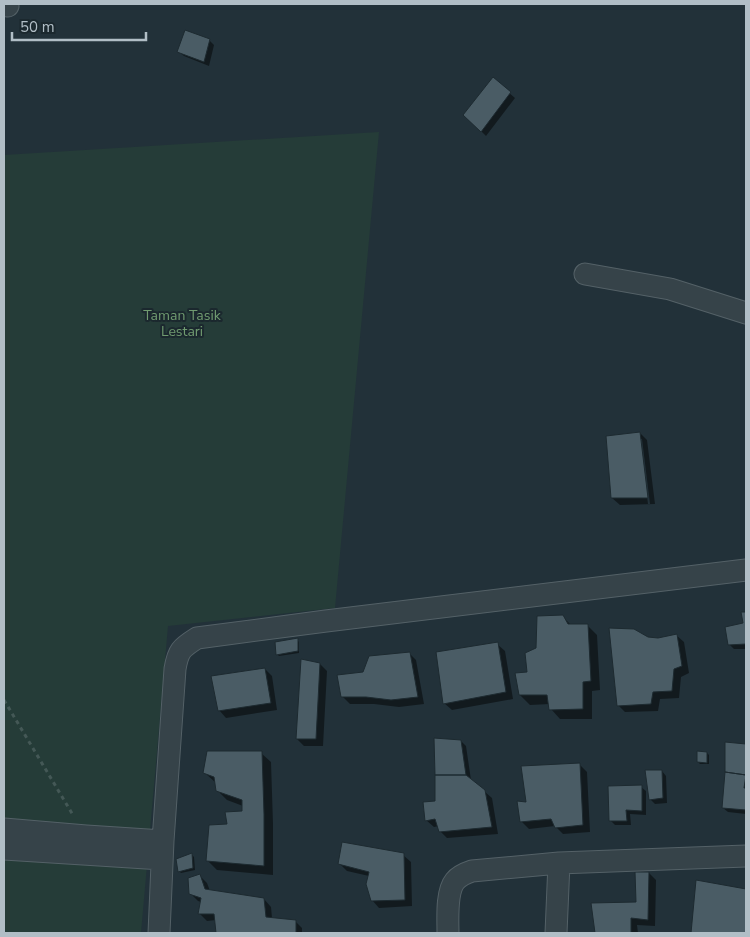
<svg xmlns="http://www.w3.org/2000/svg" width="750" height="937" font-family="'Nunito Sans',sans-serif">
<rect width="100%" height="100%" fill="#223139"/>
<path fill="#253c38" d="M379 132 335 608 168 626 141 933H4V155Z"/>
<path fill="#0007" fill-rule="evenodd" d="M209 40 214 45 209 66 184 56 179 52Z
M493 79 515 98 486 136 465 115Z
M640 433 647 440 655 504 620 505 612 498ZM640 439H642L650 504H648Z
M743 613H746V649H734L729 644 745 624Z
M562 616 572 626 587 625 597 635 600 690 592 691V719H560L551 709 550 704 530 705 520 695 537 649Z
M676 635 684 642 689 673 681 677 679 698 660 699 658 711 625 712 618 705 648 639H659Z
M297 640 299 642V653L279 656 277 654Z
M497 644 505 651 513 699 452 710 444 703Z
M409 653 416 660 424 704 399 707 374 704H350L342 696 364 673Z
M320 664 327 671 323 746H304L297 739Z
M265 669 272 676 277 710 226 718 219 710Z
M461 741 466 746 471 780 492 798 498 834 447 838 440 831 439 826 434 827 426 820 436 803Z
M726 744 746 745V814L728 812 723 808 726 772Z
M261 753 271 762 273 824V875L217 870 207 860 228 825 243 813V806L227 800 217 790 216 783 205 773Z
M707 753 709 755V764H700L698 762Z
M579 764 587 772 590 832 563 834 555 826 529 829 521 821 527 803Z
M662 771 666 776 667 803 655 804 651 800Z
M641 787 646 791V815L630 814 631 825H615L611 821Z
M192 855 194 857 195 870 181 873 179 871Z
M403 855 411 862 412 906 379 908 372 900 369 876 347 871 340 864Z
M649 873 656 880 655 926 637 925 638 933H596L593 904 637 903Z
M200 876 207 883 210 891 264 899 271 907 272 918 295 921 302 928V933H218L216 920 207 921 199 913 201 902 198 901 190 893Z
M697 882 746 890V933H692Z"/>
<path fill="#4a5c65" stroke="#1d2a30" d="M185 30 210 39 204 62 177 52Z
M493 77 511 92 481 132 463 115Z
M640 432 648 498H611L606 436Z
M741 612H746V644L728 645 725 627 743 623Z
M563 615 568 624H588L591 681 583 682V709L549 710 547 695H519L515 673 527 672 525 653 536 648 537 616Z
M609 628 634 629 648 637 658 638 677 634 682 666 674 669 672 691 653 692 651 704 617 706Z
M298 638V651L276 655 275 642Z
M498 642 506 692 443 704 436 652Z
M410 652 418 697 391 700 366 697H341L337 675 363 672 369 656Z
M301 659 320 663 316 739H296Z
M265 668 271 703 218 711 211 676Z
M434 738 461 740 466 775H435Z
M725 742 746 744V775L725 772Z
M207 751H262L264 814V866L206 861 209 825 227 824 225 812 242 811V800L216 791 214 777 203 773Z
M697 751 707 752V763L697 762Z
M580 763 583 825 555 828 551 819 520 822 517 801 526 802 521 766Z
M645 770H662L663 798 649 800Z
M725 772 746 775 744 788H746V810L722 808Z
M435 775H466L485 790 492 827 439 832 435 819 425 821 423 802 435 801Z
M642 785V811L626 810 627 821H609L608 786Z
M342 842 404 853 405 900 371 901 366 884 369 872 338 864Z
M192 853 193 868 178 872 176 859Z
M635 872H649L648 920 631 918V933H595L591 903 636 902Z
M200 874 205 889 264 898 266 917 296 920V933H216L214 914H198L201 898 189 894 188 878Z
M696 880 746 889V933H691Z"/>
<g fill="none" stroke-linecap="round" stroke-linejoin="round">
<defs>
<path id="minor" d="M4 5 8 6
M585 274 670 289 746 313
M4 829 86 836 163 841
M4 849 162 859
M159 933 163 841 175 669C178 651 181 648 197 638L326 621 746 570
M448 933C448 919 446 892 455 881 459 876 466 873 472 871L559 863 746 856
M556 933 559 863"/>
</defs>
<use href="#minor" stroke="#546167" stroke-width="23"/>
<path stroke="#445856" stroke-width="3" stroke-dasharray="4 4" stroke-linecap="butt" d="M4 700 73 815"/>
<use href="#minor" stroke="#364349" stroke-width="21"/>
</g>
<g text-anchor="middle" stroke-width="4" stroke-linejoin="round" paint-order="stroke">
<g font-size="14" fill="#709b70" stroke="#1b282e">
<text x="182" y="320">Taman Tasik<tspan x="182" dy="16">Lestari</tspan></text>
</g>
</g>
<rect width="750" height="937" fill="none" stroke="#b1bec6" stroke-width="10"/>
<path d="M12 32v8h134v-8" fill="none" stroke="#b1bec6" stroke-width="2.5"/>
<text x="20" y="32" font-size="15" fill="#b1bec6" stroke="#1b282e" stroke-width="4" paint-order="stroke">50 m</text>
</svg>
